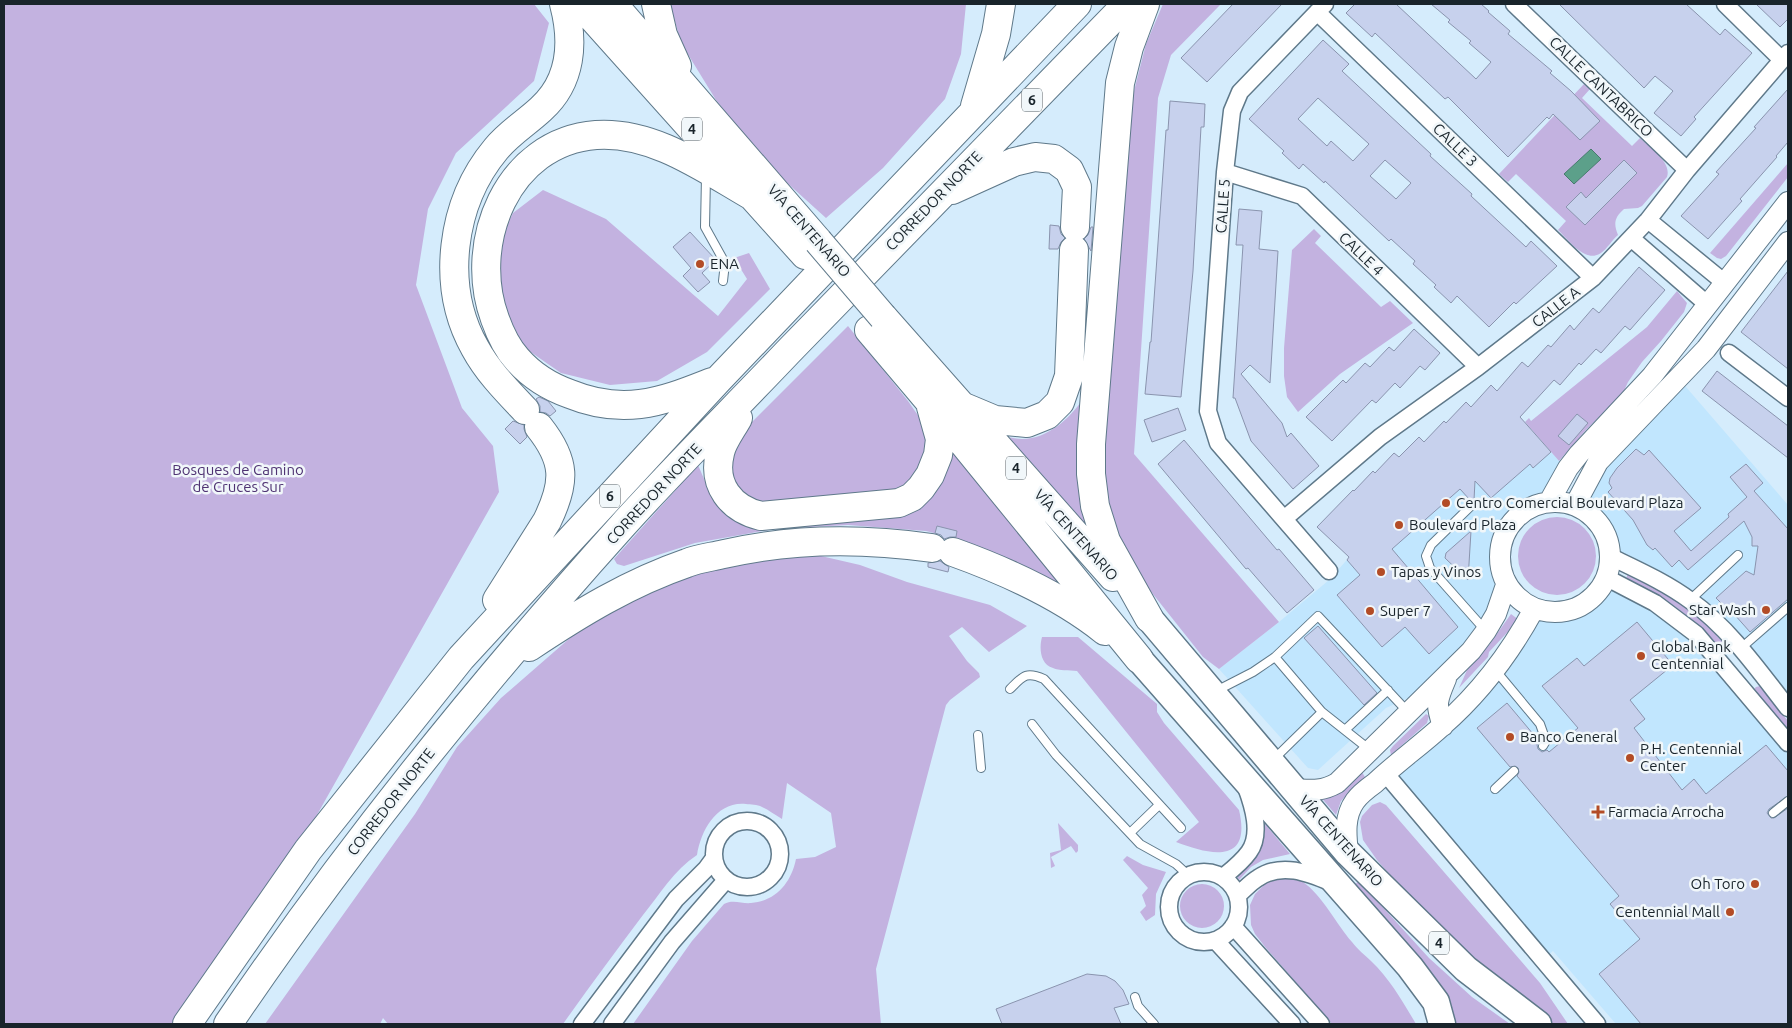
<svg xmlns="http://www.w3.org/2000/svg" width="1792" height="1028" font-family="Ubuntu,sans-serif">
<rect width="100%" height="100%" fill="#d5ecfc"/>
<path fill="#c1e6fe" d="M1677 380 1686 387 1788 505V708L1740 649 1611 557 1608 540 1600 524 1588 513 1575 505Z
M1525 422 1559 461 1568 468 1549 502 1529 508 1514 519 1505 531 1499 550 1500 568 1506 585 1496 614 1443 670 1410 697 1386 708 1318 770 1308 768 1219 669 1279 622 1329 580 1400 500 1487 455Z
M1607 578 1655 603 1788 743V1024H1616L1553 951 1542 960 1385 773 1443 726 1534 609 1552 613 1570 611 1586 603 1598 593Z"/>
<path fill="#c3b2e0" d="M4 4H534L549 23 534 81 456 153 428 209 416 285 462 408 493 446 499 492 300 845 171 1024H4Z
M670 4H966L961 54 945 99 883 168 826 218 764 162 716 100 681 43Z
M1163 4H1221L1171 55 1158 98 1134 454 1279 622 1219 669 1203 657 1137 574 1109 519 1102 474 1126 139 1134 91 1146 44Z
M1584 84 1590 89 1582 98 1632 146 1640 138C1650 148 1672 162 1667 177L1642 206 1638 208 1624 209C1615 217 1613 223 1618 235 1612 240 1607 249 1601 253 1585 264 1568 239 1558 230L1566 221 1516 174 1508 182 1499 174Z
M1788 163V177L1726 256 1721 259 1717 258 1710 253Z
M543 190 606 219 718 316 747 279 734 258 749 253 770 289 707 352 657 381 610 385 561 373 522 346 503 316 497 245 513 213Z
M1314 229 1321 236 1315 243 1381 307 1390 301 1413 323 1340 374 1298 412 1287 397 1284 376V348L1292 250Z
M1677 291 1687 303 1684 312 1661 341 1642 362 1628 382 1623 393 1586 430 1559 461 1525 422 1529 418 1531 421 1647 327Z
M848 326 908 401 924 424 932 449 902 492 755 507 729 481 730 448 743 431Z
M1083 399 1081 491 1083 515 1091 537 998 435C1006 436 1014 439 1022 439 1048 439 1070 418 1083 399Z
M946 441 1092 609 961 540 926 531 848 525 774 529 695 543 624 566 617 564 614 559 698 465 711 495 724 511 894 514Z
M1518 556a39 39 0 1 1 78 0a39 39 0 1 1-78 0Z
M808 553 860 565 907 582 990 605 1027 626 989 652 962 627 949 636 967 661 979 673 980 677 950 700 946 705 876 969 881 1024H633L692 941 724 904C733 899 742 904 751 903 776 901 791 883 796 859L815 857 836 847 831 813 787 783 782 819C775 815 769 810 762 807 757 804 751 805 746 804 717 801 701 830 697 855 674 870 660 894 643 915 616 951 589 987 563 1024H388L383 1018 380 1024H265L415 814 457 747 501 698 578 631 620 605 667 582 717 567Z
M1628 572C1645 582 1664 591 1680 602 1698 615 1713 631 1728 648L1723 651C1697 620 1664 595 1626 580Z
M1511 614 1519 620 1489 652 1488 657 1459 688 1468 668 1489 645Z
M1042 637H1078L1157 704V712L1164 723 1239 810C1252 865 1210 855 1176 842L1199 822 1077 671C1069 670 1059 671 1053 668 1040 664 1039 648 1042 637Z
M1760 686 1788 721V730L1754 689 1756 687Z
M1426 714 1429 716 1427 723 1391 755 1390 750 1393 746Z
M1360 769 1365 777 1341 801 1336 815 1319 795Z
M1380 802 1386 805 1540 983 1568 1024H1554L1545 1018 1438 931 1377 860 1363 840 1360 822 1362 816 1372 805Z
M1058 823 1078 845V851L1076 853 1071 846 1051 857 1055 866 1051 868 1050 853 1061 850Z
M1265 824 1290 854 1263 860 1251 867 1239 880 1236 875C1253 866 1266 844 1265 824Z
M1127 856 1143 865 1166 872 1156 894 1155 915 1146 921 1140 912 1146 906 1142 895 1148 888 1123 860Z
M1281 877C1288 877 1296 878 1303 882 1322 895 1337 925 1352 942 1357 949 1365 955 1371 961 1390 979 1403 1002 1416 1024H1332L1266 948 1255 934 1251 925 1250 905 1255 894 1267 882Z
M1359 881 1429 958 1472 997 1510 1024H1450L1354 885Z
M1180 906a22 22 0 1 1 44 0a22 22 0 1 1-44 0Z"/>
<path fill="#5ca08a" stroke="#487b6e" d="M1591 149 1601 159 1574 184 1564 174Z"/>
<path fill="#c7d1ed" stroke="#8a94ae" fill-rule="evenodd" d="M1233 4H1282L1207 82 1181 58Z
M1355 4H1396L1476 79 1491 62 1469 43 1471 41 1448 22 1450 20 1431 4H1481L1489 11 1488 12 1510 31 1508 34 1552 71 1550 73 1571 91 1600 121 1580 140 1553 114 1549 119 1547 117 1508 157 1448 97 1445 99 1375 33 1372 37 1346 13Z
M1559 4H1686L1720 35 1725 29 1752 53 1694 117 1696 119 1681 136 1654 113 1673 91 1655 76 1644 88Z
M1756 4H1788V19L1780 27Z
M1323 40 1349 64 1342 71 1431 154 1430 156 1472 194 1471 196 1526 247 1531 241 1557 266 1516 304 1514 302 1489 327 1457 296 1451 303 1434 287 1436 285 1413 264 1415 261 1391 239 1389 241 1325 181 1324 183 1303 164 1299 169 1282 153 1284 151 1249 119ZM1318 98 1369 144 1353 161 1331 141 1327 146 1298 119ZM1385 160 1411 183 1396 199 1370 176Z
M1788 89V142L1776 156 1777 157 1740 199 1742 201 1708 239 1681 216 1719 174 1716 172 1756 128 1754 127Z
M1170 101 1205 104 1204 127H1201L1193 271 1181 397 1145 394 1150 342H1151L1166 130H1168Z
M1624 160 1637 173 1585 225 1566 207 1581 192 1586 198Z
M1239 209 1262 211 1259 249 1278 251 1270 383 1250 365 1241 374 1282 423 1287 437 1291 433 1319 466 1293 489 1251 441 1235 398H1233L1243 245H1236Z
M1050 225 1059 226 1061 234 1065 238 1061 242 1058 249H1049Z
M1091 227H1093L1091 251 1084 239 1088 235Z
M690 232 716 260 702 273 710 282 698 292 683 276 691 268 673 247Z
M1639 267 1665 290 1630 330 1625 326 1601 353 1596 349 1581 365 1579 363 1560 385 1554 380 1520 417 1551 452 1533 468 1530 464 1491 498 1475 481 1474 500H1470L1460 489 1392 549 1458 627 1429 654 1405 627 1382 647 1337 595 1360 575 1347 560 1349 557 1317 527 1353 490 1354 491 1373 471 1375 473 1394 453 1399 457 1419 437 1424 442 1444 421 1446 423 1466 402 1471 407 1491 385 1497 391 1522 362 1528 367 1548 345 1551 347 1570 325 1574 330 1593 308 1599 313Z
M1788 271V369L1741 332Z
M1414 329 1440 353 1425 370 1420 366 1400 388 1395 383 1376 403 1372 400 1332 441 1306 417 1343 380 1346 383 1365 363 1370 367 1389 347 1394 351Z
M1717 371 1788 426V458L1702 391Z
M539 397 548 401 556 411 550 416 546 413 540 412V406L536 399Z
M1178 408 1186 430 1152 442 1144 420Z
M1577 414 1588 423 1569 445 1558 436Z
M513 421 524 425V429L527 437 520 444 505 429Z
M1184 440 1277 550 1279 549 1314 590 1287 613 1248 568 1246 569 1231 551 1158 464Z
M1636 449 1644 455 1649 450 1701 508 1674 531 1691 551 1729 517 1728 514 1747 497 1730 477 1746 464 1763 483 1754 491 1788 529V599L1750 632 1734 614 1733 615 1716 598 1746 571 1754 575 1758 546H1752V537L1744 521 1688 570 1679 560 1672 567 1655 548 1653 550 1647 545 1633 520 1608 492 1612 488 1609 483 1610 478 1617 468Z
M937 526 957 531 956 537H950L944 539 941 535 935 533Z
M1471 531 1468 580 1445 558 1446 553Z
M940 561 949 567 948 572 928 567V563Z
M1637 622 1673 665 1630 700 1645 719 1634 728 1682 790 1694 779 1706 794 1766 745 1788 771V796L1769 809 1767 813 1771 818H1774L1788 808V1024H1641L1599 974 1640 939 1610 904 1619 896 1517 776 1519 772 1518 768 1515 766 1510 767 1477 728 1507 703 1539 741 1537 745 1538 749 1542 752 1547 750 1549 752 1578 728 1542 686 1577 658 1584 666Z
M1318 626 1377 693 1364 705 1304 638Z
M1087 974 1106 976 1115 981 1123 990 1129 1004 1114 1008 1121 1024H1002L996 1009Z"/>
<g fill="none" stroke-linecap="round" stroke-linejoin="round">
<defs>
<path id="service" d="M706 176 705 227 725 263 723 281
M1472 505 1431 545 1426 556 1430 568 1485 630
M1690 600 1738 555
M1740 649 1788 607
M1275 657 1318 616 1407 711
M1496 671 1540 724 1546 741 1543 746
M1010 689C1023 676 1026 671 1044 679L1181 828
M1216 691 1253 672 1275 657 1322 712 1370 750
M1032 724 1056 755 1140 844 1176 864 1188 875
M1345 730 1388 690
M978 735 981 768
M1274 759 1322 712
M1495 789 1514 771
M1773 813 1788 801
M1130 833 1159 805
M1135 997 1138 1006 1154 1024"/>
<path id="minor" d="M1325 4 1240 92 1232 111 1225 172 1208 411 1218 443 1329 571
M1514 4 1687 170
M1725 4 1782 60
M1317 12 1593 278
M1225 172 1302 196 1478 367
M1648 220 1725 283
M1631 238 1708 305
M1729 353 1788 398
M1284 519 1380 437 1478 367 1593 278 1648 220 1687 170 1788 53
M1611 557C1638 570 1667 583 1691 601 1730 629 1759 671 1788 708
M1607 578 1655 603 1696 634 1788 743
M1385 773 1597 1024
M714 854a33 33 0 1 1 66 0a33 33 0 1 1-66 0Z
M1169 907a35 35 0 1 1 70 0a35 35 0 1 1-70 0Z
M1223 877C1233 869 1242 862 1249 852 1262 834 1253 806 1246 787
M1238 895C1244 890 1251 882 1258 878 1282 862 1308 873 1332 883
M1233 926 1321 1024
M1215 940 1292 1024
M582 1024 676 899 706 869 714 858
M612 1024 672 942 726 880"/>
<path id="tertiary" d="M1500 557a55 55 0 1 1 110 0a55 55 0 1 1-110 0Z
M1549 502 1568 468 1579 454 1652 376 1788 202
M1575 505 1598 462 1706 349 1788 242
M1443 726C1435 704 1437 700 1446 679
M1294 789C1311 790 1321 792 1337 783L1471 651 1486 631 1496 614 1506 585
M1348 853C1346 835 1344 816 1355 801 1360 794 1368 788 1375 783 1396 763 1420 746 1442 726 1480 693 1510 653 1534 609"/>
<path id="trunk" d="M1149 618 1348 853 1466 969 1538 1024
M1139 659 1410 967 1436 1002 1442 1024"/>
<path id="motorway" d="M580 4 805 255
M613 4 818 241
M656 4 663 35 677 66
M1145 4 1129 47 1120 83 1091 444V474L1095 506 1106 541 1149 618
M975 106 996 34 1001 4
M952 190 1014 162 1035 157 1054 159 1069 170 1077 187 1075 227
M883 317 1113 577
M869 330 929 401 1139 659
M712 382C689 391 665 401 640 404 616 407 592 403 570 394 550 387 531 375 517 359 507 348 500 333 495 319 467 243 507 142 596 135 653 131 705 169 752 196
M964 407 995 420 1027 423 1047 415 1060 402 1069 376 1074 250
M525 410C507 391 488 372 475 348 440 286 451 203 496 149 509 133 526 123 541 109 572 81 574 42 564 4
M738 418C732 429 722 442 720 453 712 485 731 509 761 516L899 503 912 497 921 488 930 475 938 455 940 439 931 407
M953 552C1006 571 1060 595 1105 631
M497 600 547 521C566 482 566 461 539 427
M529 647C580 613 629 583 687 563 699 558 712 557 724 554 793 538 862 538 932 548
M187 1024 308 850 461 658 718 380 1077 4
M228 1024C347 848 481 683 623 525 676 466 733 410 788 352 901 235 1014 119 1127 4"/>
</defs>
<use href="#service" stroke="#5f798a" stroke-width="10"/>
<use href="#minor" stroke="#5f798a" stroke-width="19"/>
<use href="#tertiary" stroke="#5f798a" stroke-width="22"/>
<use href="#trunk" stroke="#5f798a" stroke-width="29"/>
<use href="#motorway" stroke="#5f798a" stroke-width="30"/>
<use href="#service" stroke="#fff" stroke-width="8"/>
<use href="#minor" stroke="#fff" stroke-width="16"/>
<use href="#tertiary" stroke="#fff" stroke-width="20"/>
<use href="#trunk" stroke="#fff" stroke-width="26"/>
<use href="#motorway" stroke="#fff" stroke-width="28"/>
<defs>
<path id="motorway-bridge" d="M818 241 883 317"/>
</defs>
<use href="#motorway-bridge" stroke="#5f798a" stroke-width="30" stroke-linecap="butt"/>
<use href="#motorway-bridge" stroke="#fff" stroke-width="28"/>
</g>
<g fill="#b34c26" stroke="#f1f7fa" stroke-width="2">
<circle cx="700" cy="264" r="5"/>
<circle cx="1446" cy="503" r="5"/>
<circle cx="1399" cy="525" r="5"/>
<circle cx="1381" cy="572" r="5"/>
<circle cx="1766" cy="610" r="5"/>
<circle cx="1370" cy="611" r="5"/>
<circle cx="1641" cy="656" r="5"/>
<circle cx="1510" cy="737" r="5"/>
<circle cx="1630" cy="758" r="5"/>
<path d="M1595.5 804.5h5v5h5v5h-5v5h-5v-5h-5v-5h5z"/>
<circle cx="1755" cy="884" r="5"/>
<circle cx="1730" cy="912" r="5"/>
</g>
<g text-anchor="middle" stroke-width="5" stroke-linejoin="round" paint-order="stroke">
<g fill="#f1f7fa" stroke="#5a6369" stroke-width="1">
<rect x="1022" y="88.5" width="20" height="23" rx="4"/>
<rect x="682" y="117.5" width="20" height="23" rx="4"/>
<rect x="1006" y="456.5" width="20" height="23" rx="4"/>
<rect x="600" y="484.5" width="20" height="23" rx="4"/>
<rect x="1429" y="931.5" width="20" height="23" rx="4"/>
</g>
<g font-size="14" font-weight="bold" fill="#19242b">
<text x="1032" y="105">6</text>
<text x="692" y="134">4</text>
<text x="1016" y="473">4</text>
<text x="610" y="501">6</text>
<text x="1439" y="948">4</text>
</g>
<g font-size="15" fill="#19242b" stroke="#f1f7fa">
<text transform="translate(1601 87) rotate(44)" y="5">CALLE CANTABRICO</text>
<text transform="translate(1455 145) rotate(44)" y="5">CALLE 3</text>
<text transform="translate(934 201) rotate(-46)" y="5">CORREDOR NORTE</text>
<text transform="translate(1223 206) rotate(-86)" y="5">CALLE 5</text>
<text transform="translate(809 231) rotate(49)" y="5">VÍA CENTENARIO</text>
<text transform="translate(1361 254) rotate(44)" y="5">CALLE 4</text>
<text transform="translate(1556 307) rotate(-38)" y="5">CALLE A</text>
<text transform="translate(654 494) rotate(-47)" y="5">CORREDOR NORTE</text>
<text transform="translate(1076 535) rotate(48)" y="5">VÍA CENTENARIO</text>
<text transform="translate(391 802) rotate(-52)" y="5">CORREDOR NORTE</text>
<text transform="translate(1341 841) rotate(48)" y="5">VÍA CENTENARIO</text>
</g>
<g font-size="15" fill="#19242b" stroke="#f1f7fa" text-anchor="start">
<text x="710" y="269">ENA</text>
<text x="1456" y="508">Centro Comercial Boulevard Plaza</text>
<text x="1409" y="530">Boulevard Plaza</text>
<text x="1391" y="577">Tapas y Vinos</text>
<text x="1756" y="615" text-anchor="end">Star Wash</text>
<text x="1380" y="616">Super 7</text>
<text x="1651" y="652">Global Bank<tspan x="1651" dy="17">Centennial</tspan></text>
<text x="1520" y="742">Banco General</text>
<text x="1640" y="754">P.H. Centennial<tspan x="1640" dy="17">Center</tspan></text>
<text x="1608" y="817">Farmacia Arrocha</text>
<text x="1745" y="889" text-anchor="end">Oh Toro</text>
<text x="1720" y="917" text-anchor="end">Centennial Mall</text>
</g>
<g font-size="15" fill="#4f3373" stroke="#f1f7fa">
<text x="238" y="475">Bosques de Camino<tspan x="238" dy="17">de Cruces Sur</tspan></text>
</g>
</g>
<rect width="1792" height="1028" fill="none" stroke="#19242b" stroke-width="10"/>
</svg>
